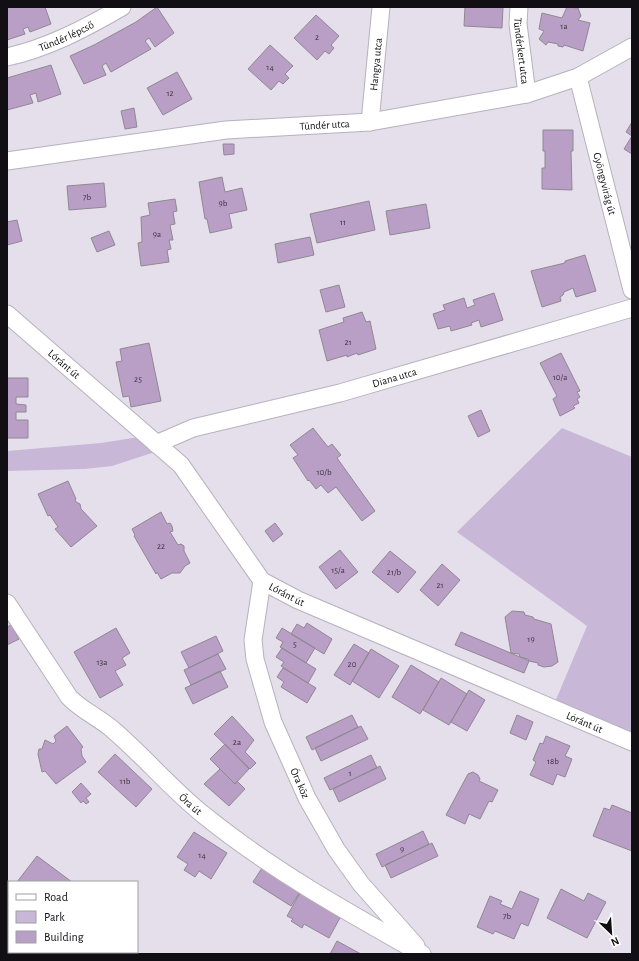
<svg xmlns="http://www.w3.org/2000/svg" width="639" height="961" font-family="'Alegreya Sans',sans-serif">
<rect width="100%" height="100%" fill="#e5dfeb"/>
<path fill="#c8b7d7" d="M562 428 632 457V735L555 702 587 626 457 532Z
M139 437 155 452 112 466 84 469 7 471V451L101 443Z"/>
<path fill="#b99fc5" stroke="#8f8893" d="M7 7H45L51 24 30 32 28 27 23 29 25 34 7 40Z
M157 7 174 33 155 47 149 38 145 41 151 49 111 72 106 63 102 66 106 75 84 84 70 56 94 45 136 22Z
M465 7H503L502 28 464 26Z
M567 7 578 8 581 16 578 20 590 23 583 51 564 45 563 47 558 46V44L548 42 546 45 539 39 544 31 539 29 542 13 562 18Z
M316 15 339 36 331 45 334 48 329 54 325 51 317 60 294 38Z
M270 45 293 66 285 74 289 78 283 84 279 81 271 90 248 69Z
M51 65 61 94 38 102 36 93 30 95 33 103 7 110V78Z
M177 72 192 99 163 115 147 88Z
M134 108 137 127 125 129 121 111Z
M632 122V154L624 149 632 136 626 132Z
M543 130H573V151H571L572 190 542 189V168H545V151H543Z
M223 144H234V154L224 155Z
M222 177 225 192 242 188 247 210 229 214 232 228 210 233 207 219H205L199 182Z
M104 183 106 207 69 210 67 186Z
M175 199 177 211 173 212 175 224 170 225 173 240H169L171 249 167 250 169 262 141 266 138 243 142 242 141 217 150 215 148 203Z
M369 201 375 230 317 243 310 214Z
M426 204 430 228 390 235 386 211Z
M17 220 22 241 7 245V222Z
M109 231 115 245 97 252 91 238Z
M310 237 314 255 278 263 275 244Z
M585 255 596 291 576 297 573 288 564 292 563 295 560 297 561 301 542 307 531 271 565 263V261Z
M339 285 345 307 326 312 320 290Z
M494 293 503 320 481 327 479 320 471 323 472 325 451 331 450 326 438 329 433 314 445 310 443 305 464 298 467 308 475 305 473 300Z
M362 312 366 322 370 321 376 349 358 355 357 353 347 357V355L327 361 319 330 344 322 343 318Z
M149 343 161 401 131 407 129 396 123 397 116 362 122 361 120 349Z
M561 353 580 391 577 392 580 397 577 399 579 403 573 406 575 408 560 416 553 399 557 396 540 363Z
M7 378H28V397H16V404L26 405V412H16V420H28V438H7Z
M481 410 490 431 478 437 468 416Z
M313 428 328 447 332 444 341 455 337 458 375 511 362 521 336 487 328 493 321 485 316 489 309 480 308 481 293 458 298 455 290 445Z
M68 481 76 499 75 500 76 502 80 504 81 509 97 526 71 547 55 529 58 527 50 515 48 516 38 494Z
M161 512 167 524 170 523 172 526 173 531 170 532 178 545 181 544 184 546V551L190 563 185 566 180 573H172L161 579 157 572 156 574 134 536 135 535 132 529Z
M275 523 283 534 273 542 265 531Z
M340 550 358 572 336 589 319 567Z
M390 551 416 572 398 593 372 572Z
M442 564 460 580 438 606 420 590Z
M512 611 524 612 525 615 533 617 534 619 551 624 558 662 552 666 544 667 538 665V663L529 661 528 659 520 657 519 654 511 653 505 617Z
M307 623 332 639 324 654 291 634 297 624 304 628Z
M11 625 19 639 7 645V627Z
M116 628 130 653 122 658 126 665 115 671 123 685 100 698 74 652Z
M282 628 315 648 306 663 280 647 283 642 276 638Z
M461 632 527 660 529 661 524 673 455 645Z
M216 636 223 651 189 668 181 652Z
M354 644 369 653 350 685 334 675Z
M282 648 316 669 308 683 281 666 284 662 276 657Z
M371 649 399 666 379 698 352 681Z
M218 654 226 669 191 685 184 670Z
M411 665 439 682 420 714 392 697Z
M283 668 316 688 307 703 281 687 284 682 277 677Z
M220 671 228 687 193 704 185 688Z
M441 678 467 694 449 725 423 710Z
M469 690 485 700 467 731 451 722Z
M352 715 358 727 312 750 306 737Z
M517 715 533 722 526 740 510 733Z
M232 716 254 740 245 752 256 763 250 769 214 734Z
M67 726 83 747 81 749 82 756 86 762 56 784 45 771 42 772 38 754 39 749H42L45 740 53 744 56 741 54 736Z
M361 726 368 739 321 761 315 748Z
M546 736 570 746 565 756 572 759 565 777 557 774 553 785 530 775 536 762 533 760 540 743 543 744Z
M225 744 249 769 235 784 210 759Z
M115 754 152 789 136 807 98 772Z
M371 755 377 768 330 790 324 778Z
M380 766 386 779 339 802 333 789Z
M220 769 235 784 237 781 245 789 229 806 204 784Z
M473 772 478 775 480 779 479 781 498 790 492 802 489 801 480 819 469 814 465 824 446 815 468 774Z
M81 783 91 794 86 798 89 802 86 804 83 801 81 803 72 792Z
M612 805 632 813V851L593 836 604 808 610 810Z
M423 831 429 844 382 867 376 854Z
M194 832 227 853 211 879 199 871 195 877 184 870 188 864 177 857Z
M432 843 438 856 391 878 385 865Z
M37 856 72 882H17Z
M262 868 300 892 291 906 253 882Z
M561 889 584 901 588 893 606 902 587 938 547 918Z
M520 891 539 899 528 926 521 923 514 939 495 931 493 934 477 927 490 896 502 901 500 904 512 909Z
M300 893 341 916 329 938 304 924 302 928 291 921 293 919 287 916Z
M337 941 361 954H330Z"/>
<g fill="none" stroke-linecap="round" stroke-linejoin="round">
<defs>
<g id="minor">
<path id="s1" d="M519 7 518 24 527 94"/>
<path id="s2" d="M7 57C48 48 86 28 122 7"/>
<path id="s3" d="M578 77 632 290"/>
<path id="s4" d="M370 122 381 7"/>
<path id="s5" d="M7 161 226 130 370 122 527 94 578 77 632 47"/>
<path id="s6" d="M7 314 181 465 262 581 298 600 632 742"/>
<path id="s7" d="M156 444 193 428 340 393 632 308"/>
<path id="s8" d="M262 581 253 640 255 659 273 722 307 798 336 849 361 884 416 946"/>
<path id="s9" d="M7 603 69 697C81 710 98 717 112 729 145 757 171 789 205 816 272 870 347 912 422 954"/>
</g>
</defs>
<use href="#minor" stroke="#b7b1bd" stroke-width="19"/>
<use href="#minor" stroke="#fff" stroke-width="17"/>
</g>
<g text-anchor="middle" stroke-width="3.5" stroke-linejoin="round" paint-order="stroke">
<g font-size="9" fill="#3b3340">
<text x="564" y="29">1a</text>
<text x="317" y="40">2</text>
<text x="270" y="70">14</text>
<text x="170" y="96">12</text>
<text x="87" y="200">7b</text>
<text x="223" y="206">9b</text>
<text x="343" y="225">11</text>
<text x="157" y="237">9a</text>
<text x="348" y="345">21</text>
<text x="560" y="380">10/a</text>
<text x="138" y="382">25</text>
<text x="324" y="475">10/b</text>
<text x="161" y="549">22</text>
<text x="338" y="573">15/a</text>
<text x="394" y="575">21/b</text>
<text x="440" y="588">21</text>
<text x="531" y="642">19</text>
<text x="295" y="647">5</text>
<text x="102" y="665">13a</text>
<text x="352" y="667">20</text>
<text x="237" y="745">2a</text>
<text x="553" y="764">18b</text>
<text x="350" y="776">1</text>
<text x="125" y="784">11b</text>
<text x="402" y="852">9</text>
<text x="202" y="858">14</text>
<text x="507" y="919">7b</text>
</g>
<g font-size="11" fill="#110f13" stroke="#fff">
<text dy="4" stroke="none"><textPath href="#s2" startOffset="63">Tündér lépcső</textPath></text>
<text dy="4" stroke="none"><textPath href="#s1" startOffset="44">Tündérkert utca</textPath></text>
<text dy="4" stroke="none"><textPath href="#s4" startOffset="58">Hangya utca</textPath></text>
<text dy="4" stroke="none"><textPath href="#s5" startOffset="320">Tündér utca</textPath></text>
<text dy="4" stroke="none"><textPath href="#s3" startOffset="110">Gyöngyvirág út</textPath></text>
<text dy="4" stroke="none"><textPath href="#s6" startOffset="76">Lóránt út</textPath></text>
<text dy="4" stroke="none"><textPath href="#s7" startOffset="248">Diana utca</textPath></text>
<text dy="4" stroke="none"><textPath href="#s6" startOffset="400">Lóránt út</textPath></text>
<text dy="4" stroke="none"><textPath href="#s6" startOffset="724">Lóránt út</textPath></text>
<text dy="4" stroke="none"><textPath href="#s8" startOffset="211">Óra köz</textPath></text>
<text dy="4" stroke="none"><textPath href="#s9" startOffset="275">Óra út</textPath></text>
</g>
</g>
<rect width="639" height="961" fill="none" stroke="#110f13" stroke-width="16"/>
<rect x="8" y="881" width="130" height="72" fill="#ffffff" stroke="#a09fa1"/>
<rect x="16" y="894" width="20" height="6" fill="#ffffff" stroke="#a09fa1"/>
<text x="44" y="901" font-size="12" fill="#110f13">Road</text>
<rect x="16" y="911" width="20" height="12" fill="#c8b7d7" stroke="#a09fa1"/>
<text x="44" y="921" font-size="12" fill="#110f13">Park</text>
<rect x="16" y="931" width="20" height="12" fill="#b99fc5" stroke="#a09fa1"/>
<text x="44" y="941" font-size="12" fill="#110f13">Building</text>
<g transform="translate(611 933) rotate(155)" stroke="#ffffff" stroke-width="3" paint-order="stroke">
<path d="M0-3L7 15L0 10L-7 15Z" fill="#110f13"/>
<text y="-6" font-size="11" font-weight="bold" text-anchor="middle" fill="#110f13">N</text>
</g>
</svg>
